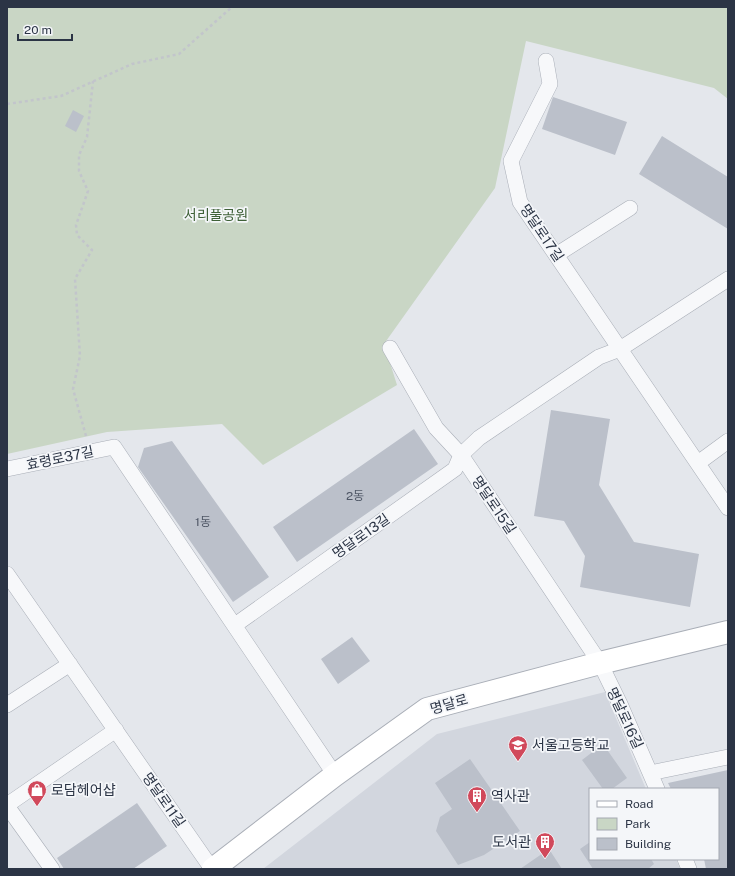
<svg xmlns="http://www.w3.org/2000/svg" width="735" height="876" font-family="'Public Sans','Noto Sans KR',sans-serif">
<rect width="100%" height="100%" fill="#e4e7ec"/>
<path fill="#d2d6de" d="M605 692 646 789H590V859H676L680 869H263L437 734Z"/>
<path fill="#c9d6c5" d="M7 7H728V99L714 88 526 41 495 188 384 344 397 385 263 465 222 424 107 432 7 454Z"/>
<path fill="#bbc0ca" d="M553 97 627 122 615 155 542 129Z
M73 110 84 116 76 132 65 126Z
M662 136 728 177V229L639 174Z
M551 410 610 419 599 485 634 542 699 554 690 607 580 587 585 556 564 521 534 516Z
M414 429 438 464 297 562 273 527Z
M172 441 269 577 233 602 138 467 144 448Z
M352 637 370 661 338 684 321 659Z
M603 744 627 778 612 789H603L582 760Z
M470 759 520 831 484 855 458 865 436 831 440 817 452 809 435 783Z
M728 770V869H706L704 859H718V789H671L668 783Z
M137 803 167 846 133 869H64L57 858Z
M590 842V859H651L654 864 648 869H593L580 849Z
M549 849 562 869H520Z"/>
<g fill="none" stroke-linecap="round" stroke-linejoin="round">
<defs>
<path id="street" d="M546 61 550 84 511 161 520 202 728 508
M556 255 630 208
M390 348 436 428 461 455 600 663 620 704 657 789
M698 463 728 441
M7 469 114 447 335 775
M7 574 212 869
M235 625 455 469 461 455 479 438 599 357 620 349 728 279
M7 705 70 664
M650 773 728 757
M7 805 116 730
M7 806 52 869
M685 859 689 869"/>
<path id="secondary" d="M213 869 335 775 427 709 600 663 728 632"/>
</defs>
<use href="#street" stroke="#a9aeb7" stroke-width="16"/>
<use href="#secondary" stroke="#a9aeb7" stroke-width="24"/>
<path stroke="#c2c5cb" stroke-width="2.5" stroke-dasharray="3 3" stroke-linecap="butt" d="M7 104 61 96 132 64 179 54 232 7
M86 436 73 389 80 356 75 279 92 250 77 235 76 225 88 191 79 171V155L87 137 93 81"/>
<use href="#street" stroke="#f7f8fa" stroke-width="15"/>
<use href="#secondary" stroke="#fff" stroke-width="22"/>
</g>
<defs>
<symbol id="school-pin" viewBox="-11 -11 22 30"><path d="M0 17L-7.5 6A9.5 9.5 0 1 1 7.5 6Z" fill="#d1495b" stroke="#f4f6f9"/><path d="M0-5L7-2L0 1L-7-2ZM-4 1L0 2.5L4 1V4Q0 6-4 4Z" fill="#fff"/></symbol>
<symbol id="shop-pin" viewBox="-11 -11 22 30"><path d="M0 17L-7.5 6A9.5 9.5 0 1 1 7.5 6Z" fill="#d1495b" stroke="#f4f6f9"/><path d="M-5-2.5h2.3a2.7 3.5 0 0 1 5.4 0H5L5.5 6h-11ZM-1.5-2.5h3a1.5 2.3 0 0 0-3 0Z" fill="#fff"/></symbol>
<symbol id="building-pin" viewBox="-11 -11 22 30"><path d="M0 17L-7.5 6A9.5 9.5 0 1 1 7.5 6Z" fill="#d1495b" stroke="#f4f6f9"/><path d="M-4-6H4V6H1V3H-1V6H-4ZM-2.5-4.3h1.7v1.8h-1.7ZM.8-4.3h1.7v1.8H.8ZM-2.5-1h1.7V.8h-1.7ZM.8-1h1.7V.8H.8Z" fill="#fff"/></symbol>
</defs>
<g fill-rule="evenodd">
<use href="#school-pin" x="507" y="734" width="22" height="30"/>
<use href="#shop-pin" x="26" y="779" width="22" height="30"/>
<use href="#building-pin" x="466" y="785" width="22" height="30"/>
<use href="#building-pin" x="534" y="831" width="22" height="30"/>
</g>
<g text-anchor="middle" stroke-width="3.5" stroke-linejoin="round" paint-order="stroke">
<g font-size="12" fill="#4f5766">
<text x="355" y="500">2동</text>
<text x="203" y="526">1동</text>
</g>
<g font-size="14" fill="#3f6138" stroke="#f4f6f9">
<text x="216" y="220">서리풀공원</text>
</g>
<g font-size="14" fill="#2b3445" stroke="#f4f6f9">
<text transform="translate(542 233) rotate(56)" y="5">명달로17길</text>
<text transform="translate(60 458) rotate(-12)" y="5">효령로37길</text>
<text transform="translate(494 505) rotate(56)" y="5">명달로15길</text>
<text transform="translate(361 536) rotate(-35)" y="5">명달로13길</text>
<text transform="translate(449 704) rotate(-16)" y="5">명달로</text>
<text transform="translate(625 718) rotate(65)" y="5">명달로16길</text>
<text transform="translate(164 800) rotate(55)" y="5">명달로11길</text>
</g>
<g font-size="14" fill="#2b3445" stroke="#f4f6f9" text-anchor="start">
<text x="532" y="750">서울고등학교</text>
<text x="51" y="795">로담헤어샵</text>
<text x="491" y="801">역사관</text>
<text x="531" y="847" text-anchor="end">도서관</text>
</g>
</g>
<rect width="735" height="876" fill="none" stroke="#2b3445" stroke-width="16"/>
<rect x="589" y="788" width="130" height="72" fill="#f4f6f9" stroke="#a4a8b1"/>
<rect x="597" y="801" width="20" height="6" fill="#ffffff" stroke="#a4a8b1"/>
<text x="625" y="808" font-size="12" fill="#2b3445">Road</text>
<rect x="597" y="818" width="20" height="12" fill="#c9d6c5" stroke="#a4a8b1"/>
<text x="625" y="828" font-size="12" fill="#2b3445">Park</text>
<rect x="597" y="838" width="20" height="12" fill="#bbc0ca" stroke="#a4a8b1"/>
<text x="625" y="848" font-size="12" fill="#2b3445">Building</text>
<path d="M18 34v6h54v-6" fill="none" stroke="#2b3445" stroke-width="2"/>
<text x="24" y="34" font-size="12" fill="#2b3445" stroke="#f4f6f9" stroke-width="3" paint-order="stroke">20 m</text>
</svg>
